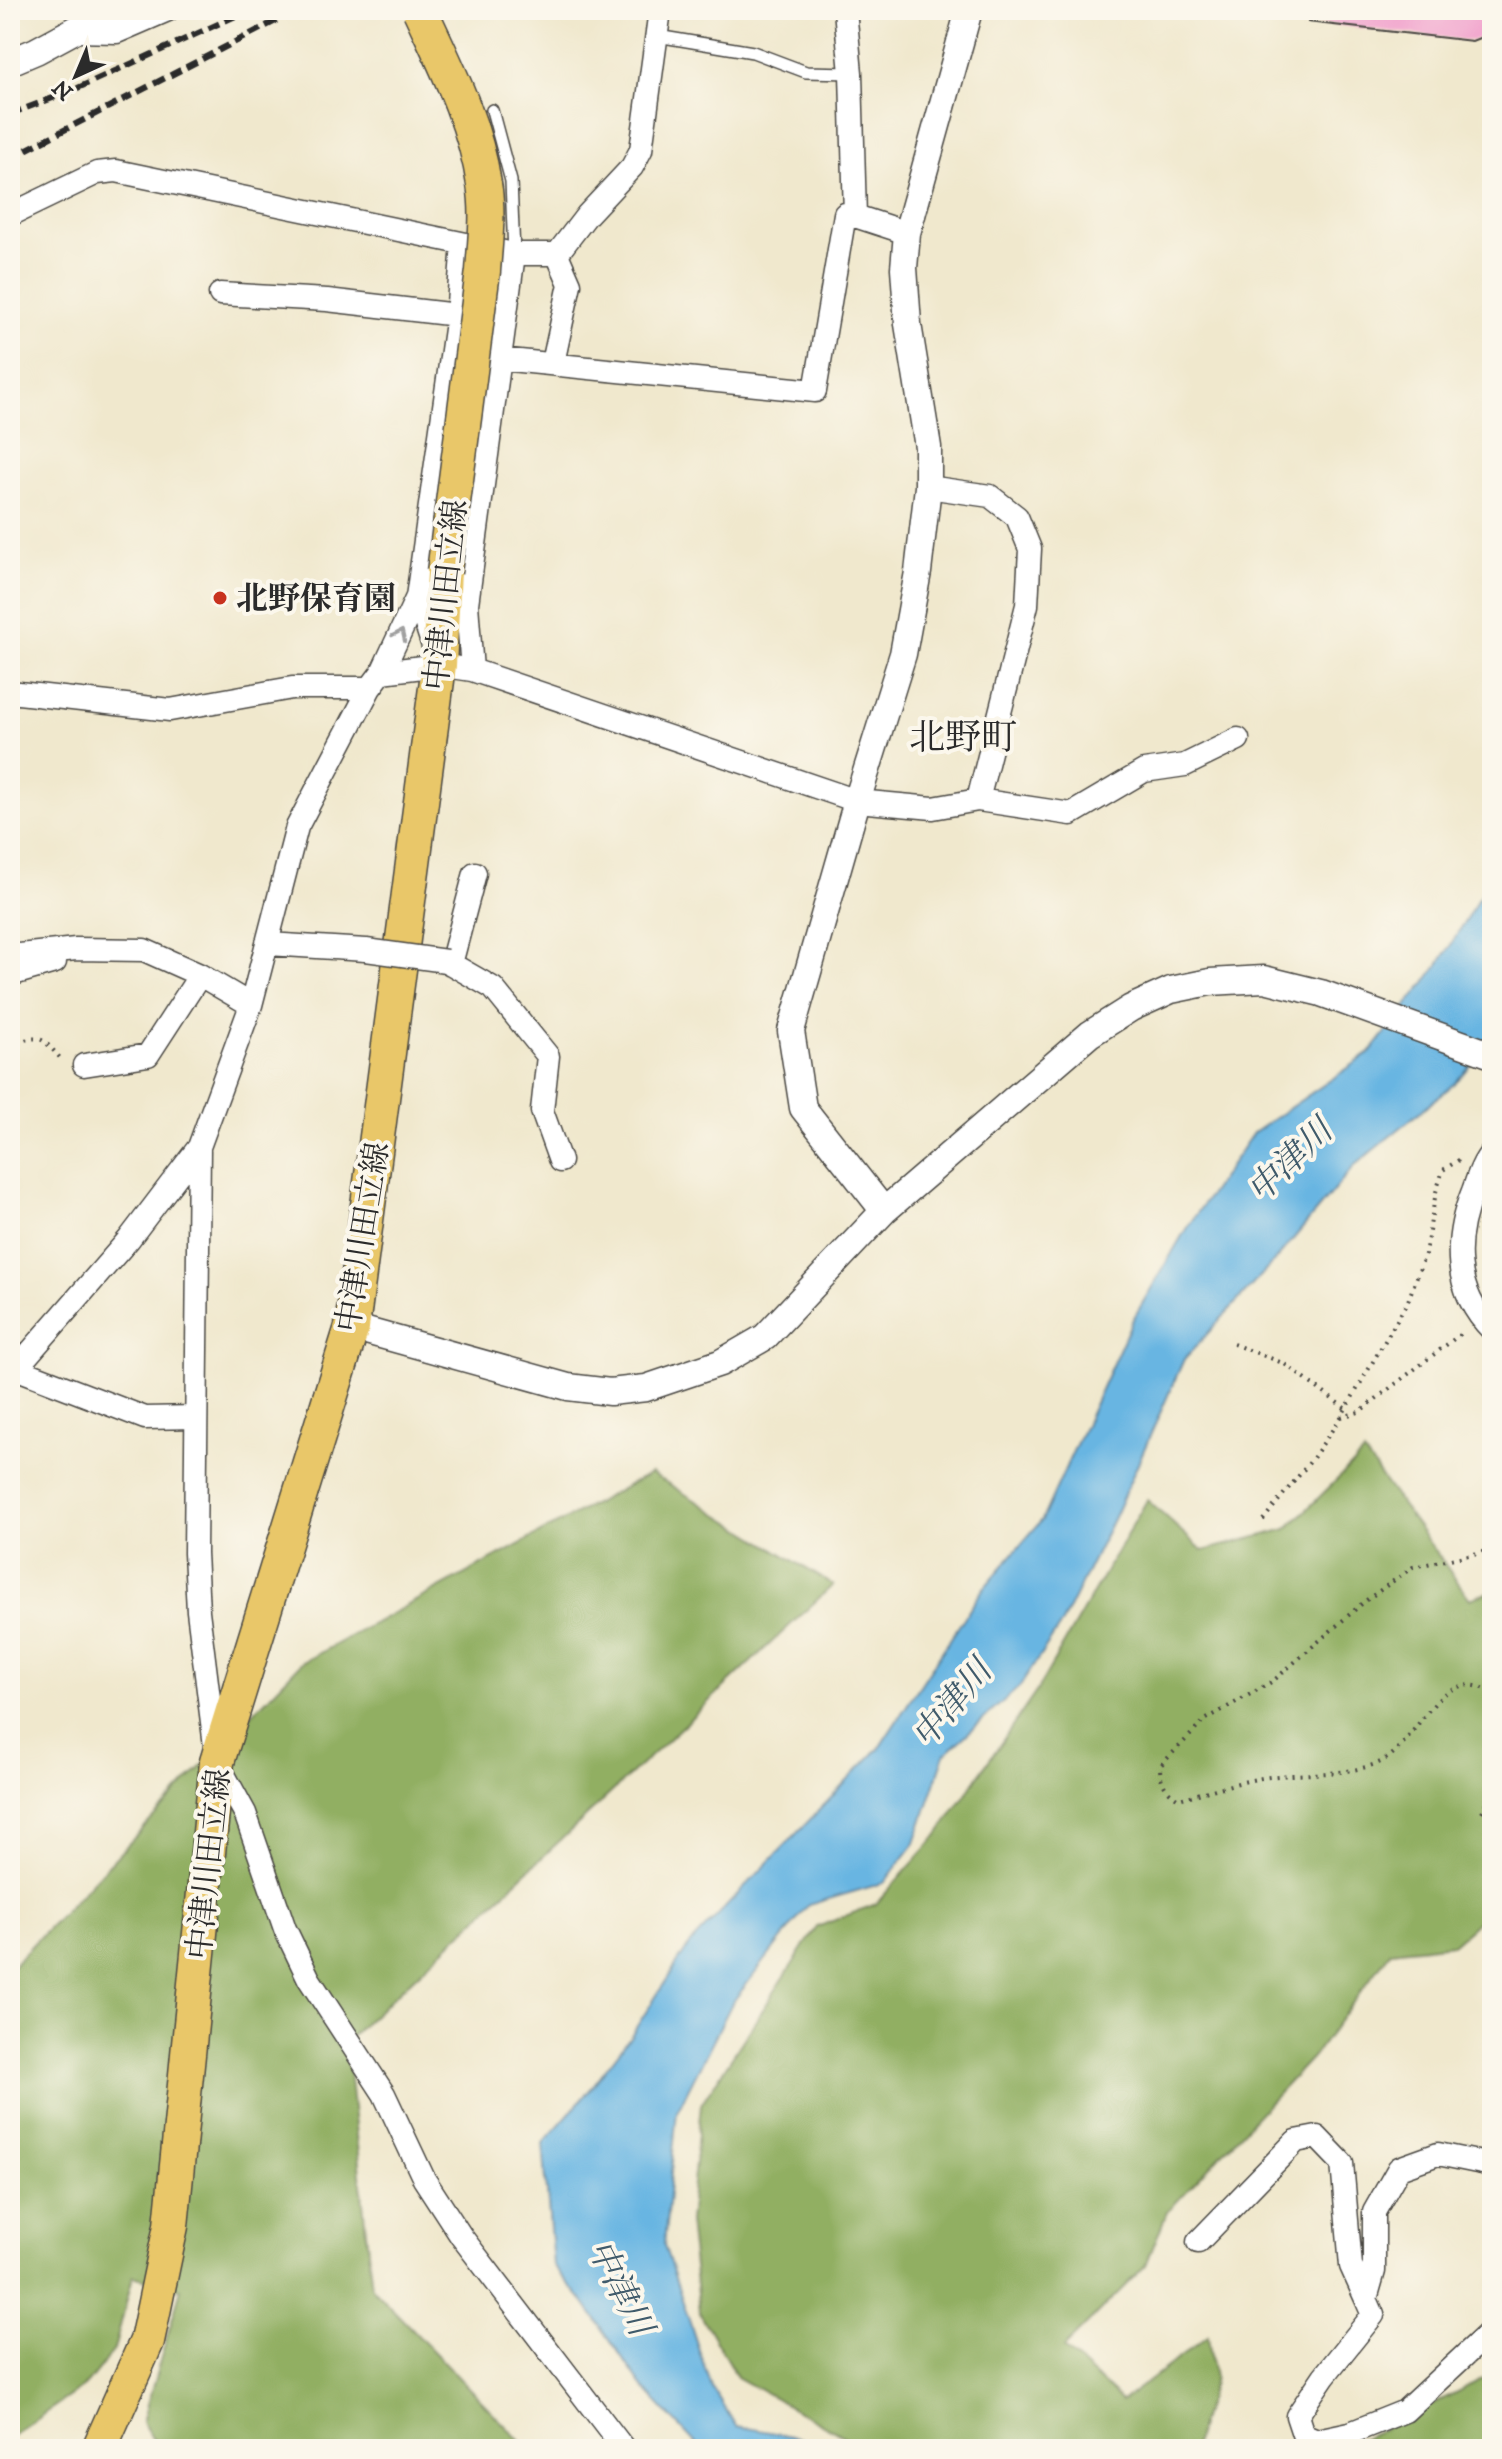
<svg xmlns="http://www.w3.org/2000/svg" width="1502" height="2459" font-family="'IM FELL DW Pica','Noto Serif JP',serif">
<rect width="100%" height="100%" fill="#fbf7ec"/>
<filter id="ink" filterUnits="userSpaceOnUse"><feTurbulence type="fractalNoise" baseFrequency=".0125" numOctaves="2"/><feDisplacementMap in="SourceGraphic" scale="16" xChannelSelector="R" yChannelSelector="G"/><feConvolveMatrix kernelMatrix="1 2 1 2 8 2 1 2 1" color-interpolation-filters="sRGB"/></filter>
<filter id="wash" filterUnits="userSpaceOnUse"><feTurbulence type="fractalNoise" baseFrequency=".006" numOctaves="4" result="noise"/><feDisplacementMap in="SourceGraphic" scale="32" xChannelSelector="R" yChannelSelector="G"/><feGaussianBlur stdDeviation="1.8" result="paint"/><feColorMatrix in="noise" values="0 0 0 0 0 0 0 0 0 0 0 0 0 0 0 0 0 1.4 0 .05"/><feComposite in="paint" operator="in"/></filter>
<g filter="url(#wash)">
<rect width="100%" height="100%" fill="#f0e8cd"/>
<path fill="#91af62" stroke="#5e6d46" stroke-width="2" d="M1364 1453 1470 1599 1492 1591V1909L1452 1944 1391 1951 1314 2055 1167 2212 1146 2265 1063 2348 1122 2401 1208 2336 1214 2379 1193 2449H866L737 2377 699 2312 689 2222 701 2104 817 1927 876 1904 937 1836 1036 1692 1147 1500 1203 1551 1287 1529Z
M651 1473 833 1585 346 2041 372 2288 528 2449H159L142 2422 181 2289 133 2276 114 2350 87 2384 10 2437V1968L301 1663Z
M1492 2374V2449H1339L1392 2425Z"/>
<path fill="#68b5e2" stroke="#4a7086" stroke-width="2" d="M1492 876V1042L1455 1083 1355 1165 1279 1256 1184 1359 1115 1515 1062 1623 1020 1686 945 1754 915 1843 884 1883 808 1905 732 2003 677 2111 664 2245 711 2386 736 2426 797 2437 822 2449H701L642 2386 585 2303 553 2265 543 2143 588 2092 630 2037 689 1945 879 1748 983 1589 1042 1520 1132 1321 1186 1229 1253 1133 1370 1053 1440 963Z"/>
<g id="blocks">
<path fill="#f2a9cf" d="M1308 10H1492V33L1472 41 1308 22Z"/>
</g>
</g>
<g filter="url(#ink)">
<use href="#blocks" fill-opacity="0" stroke="#494743" stroke-width="2"/>
<g fill="none" stroke-linecap="round" stroke-linejoin="round">
<defs>
<path id="service" d="M657 36 753 52 806 72 851 73
M492 110 511 181 514 254"/>
<path id="minor" d="M845 10 851 73 855 216 907 233
M75 31 117 32 168 10
M10 215 97 173 116 171 514 254H557L587 215 632 167 641 150 660 10
M220 294 327 300 457 315
M500 359 815 391 845 214 855 216
M553 363 570 284 557 254
M928 487 990 496 1017 517 1030 549 1027 605 978 800
M434 649 417 597 457 315 463 244
M472 670 467 604 514 254
M382 672 417 597
M10 692 170 710 292 688H370
M268 944 366 950
M10 956 76 949 144 950 200 975 251 1005
M446 961 493 988 548 1056 542 1111 560 1161
M451 964 475 873
M10 975 55 962
M84 1065 148 1055 200 975
M199 1147 195 1553 198 1611 217 1762 245 1813 285 1929 309 1979 384 2094 424 2179 461 2236 624 2449
M1492 1152C1482 1163 1478 1177 1473 1191 1453 1240 1453 1291 1492 1330
M10 1366 26 1357 129 1239 199 1147 251 1005 297 827 370 688 382 672 439 665 472 670 857 801 933 808 978 800 1071 814 1144 771 1185 765 1238 739
M10 1366 145 1418 196 1417
M1198 2242 1296 2141 1317 2137 1342 2163 1351 2266 1366 2299 1374 2271V2212L1399 2168 1438 2154 1492 2165
M1366 2299 1373 2315 1324 2376 1297 2416 1303 2434 1317 2440 1350 2433 1405 2411 1492 2330"/>
<path id="tertiary" d="M10 62 36 51 112 10
M884 1211 803 1108 791 1031 857 801 903 654 918 572 928 487V447L908 324 904 268 907 233 969 10
M352 1327 568 1387 610 1392 646 1388 720 1363 765 1337 884 1211 1090 1034 1131 1008 1171 990 1210 982 1264 979 1321 993 1492 1055"/>
<path id="primary" d="M99 2449 147 2341 171 2226 217 1762 352 1327 439 665 444 572"/>
</defs>
<use href="#service" stroke="#494743" stroke-width="14"/>
<use href="#minor" stroke="#494743" stroke-width="25"/>
<use href="#tertiary" stroke="#494743" stroke-width="29"/>
<use href="#primary" stroke="#494743" stroke-width="37"/>
<path stroke="#494743" stroke-width="4" stroke-dasharray="2 6" stroke-linecap="butt" d="M10 1045C42 1033 41 1037 62 1060
M1233 1344 1283 1363 1346 1409
M1341 1417 1359 1412 1463 1332
M1263 1520 1313 1458 1341 1417 1408 1301 1425 1254 1436 1192 1443 1170 1462 1158
M1492 1550 1413 1567 1365 1601 1273 1681 1205 1720 1160 1766C1160 1782 1165 1791 1179 1799 1206 1792 1234 1783 1262 1778 1300 1772 1343 1777 1378 1763 1418 1748 1437 1659 1492 1693
M1482 1812 1492 1794"/>
<use href="#service" stroke="#fff" stroke-width="11"/>
<use href="#minor" stroke="#fff" stroke-width="22"/>
<use href="#tertiary" stroke="#fff" stroke-width="26"/>
<use href="#primary" stroke="#e9c769" stroke-width="34"/>
<path stroke="#2b2b2b" stroke-width="6" stroke-dasharray="12 6" stroke-linecap="butt" d="M10 114 69 92 249 10
M10 158 297 10"/>
<defs>
<path id="minor-bridge" d="M366 950 446 961"/>
<path id="primary-bridge" d="M420 10C446 66 475 122 484 184 489 213 485 242 483 271L444 572"/>
</defs>
<use href="#minor-bridge" stroke="#494743" stroke-width="25" stroke-linecap="butt"/>
<use href="#primary-bridge" stroke="#494743" stroke-width="37" stroke-linecap="butt"/>
<use href="#minor-bridge" stroke="#fff" stroke-width="22"/>
<use href="#primary-bridge" stroke="#e9c769" stroke-width="34"/>
</g>
<defs><path id="oneway-chevron" d="M-2-3.5L2.5 0L-2 3.5" fill="none" stroke-width="1.6" stroke-linecap="round" stroke-linejoin="round" transform="scale(2)"/></defs>
<use stroke="#a0a0a0" href="#oneway-chevron" transform="translate(400 635) rotate(-65)"/>
</g>
<circle fill="#c8321e" stroke="#fbf7ec" stroke-width="3" cx="220" cy="598" r="8"/>
<g text-anchor="middle" stroke-width="8" stroke-linejoin="round" paint-order="stroke">
<g font-size="32" fill="#2b2b2b" stroke="#fbf7ec">
<text transform="translate(445 595) rotate(-84)" y="11">中津川田立線</text>
<text transform="translate(362 1237) rotate(-81)" y="11">中津川田立線</text>
<text transform="translate(208 1864) rotate(-84)" y="11">中津川田立線</text>
</g>
<g font-size="32" font-weight="bold" fill="#2b2b2b" stroke="#fbf7ec" text-anchor="start">
<text x="236" y="609">北野保育園</text>
</g>
<g font-size="34" font-style="italic" fill="#405b6b" stroke="#fbf7ec">
<text transform="translate(1289 1160) rotate(-44)" y="12">中津川</text>
<text transform="translate(951 1703) rotate(-50)" y="12">中津川</text>
<text transform="translate(621 2287) rotate(63)" y="12">中津川</text>
</g>
<g font-size="36" fill="#2b2b2b" stroke="#fbf7ec">
<text x="963" y="749">北野町</text>
</g>
</g>
<rect width="1502" height="2459" fill="none" stroke="#fbf7ec" stroke-width="40"/>
<g transform="translate(76 76) rotate(224)" stroke="#fbf7ec" stroke-width="6" paint-order="stroke">
<path d="M0-6L14 30L0 20L-14 30Z" fill="#2b2b2b"/>
<text y="-12" font-size="22" font-weight="bold" text-anchor="middle" fill="#2b2b2b">N</text>
</g>
</svg>
